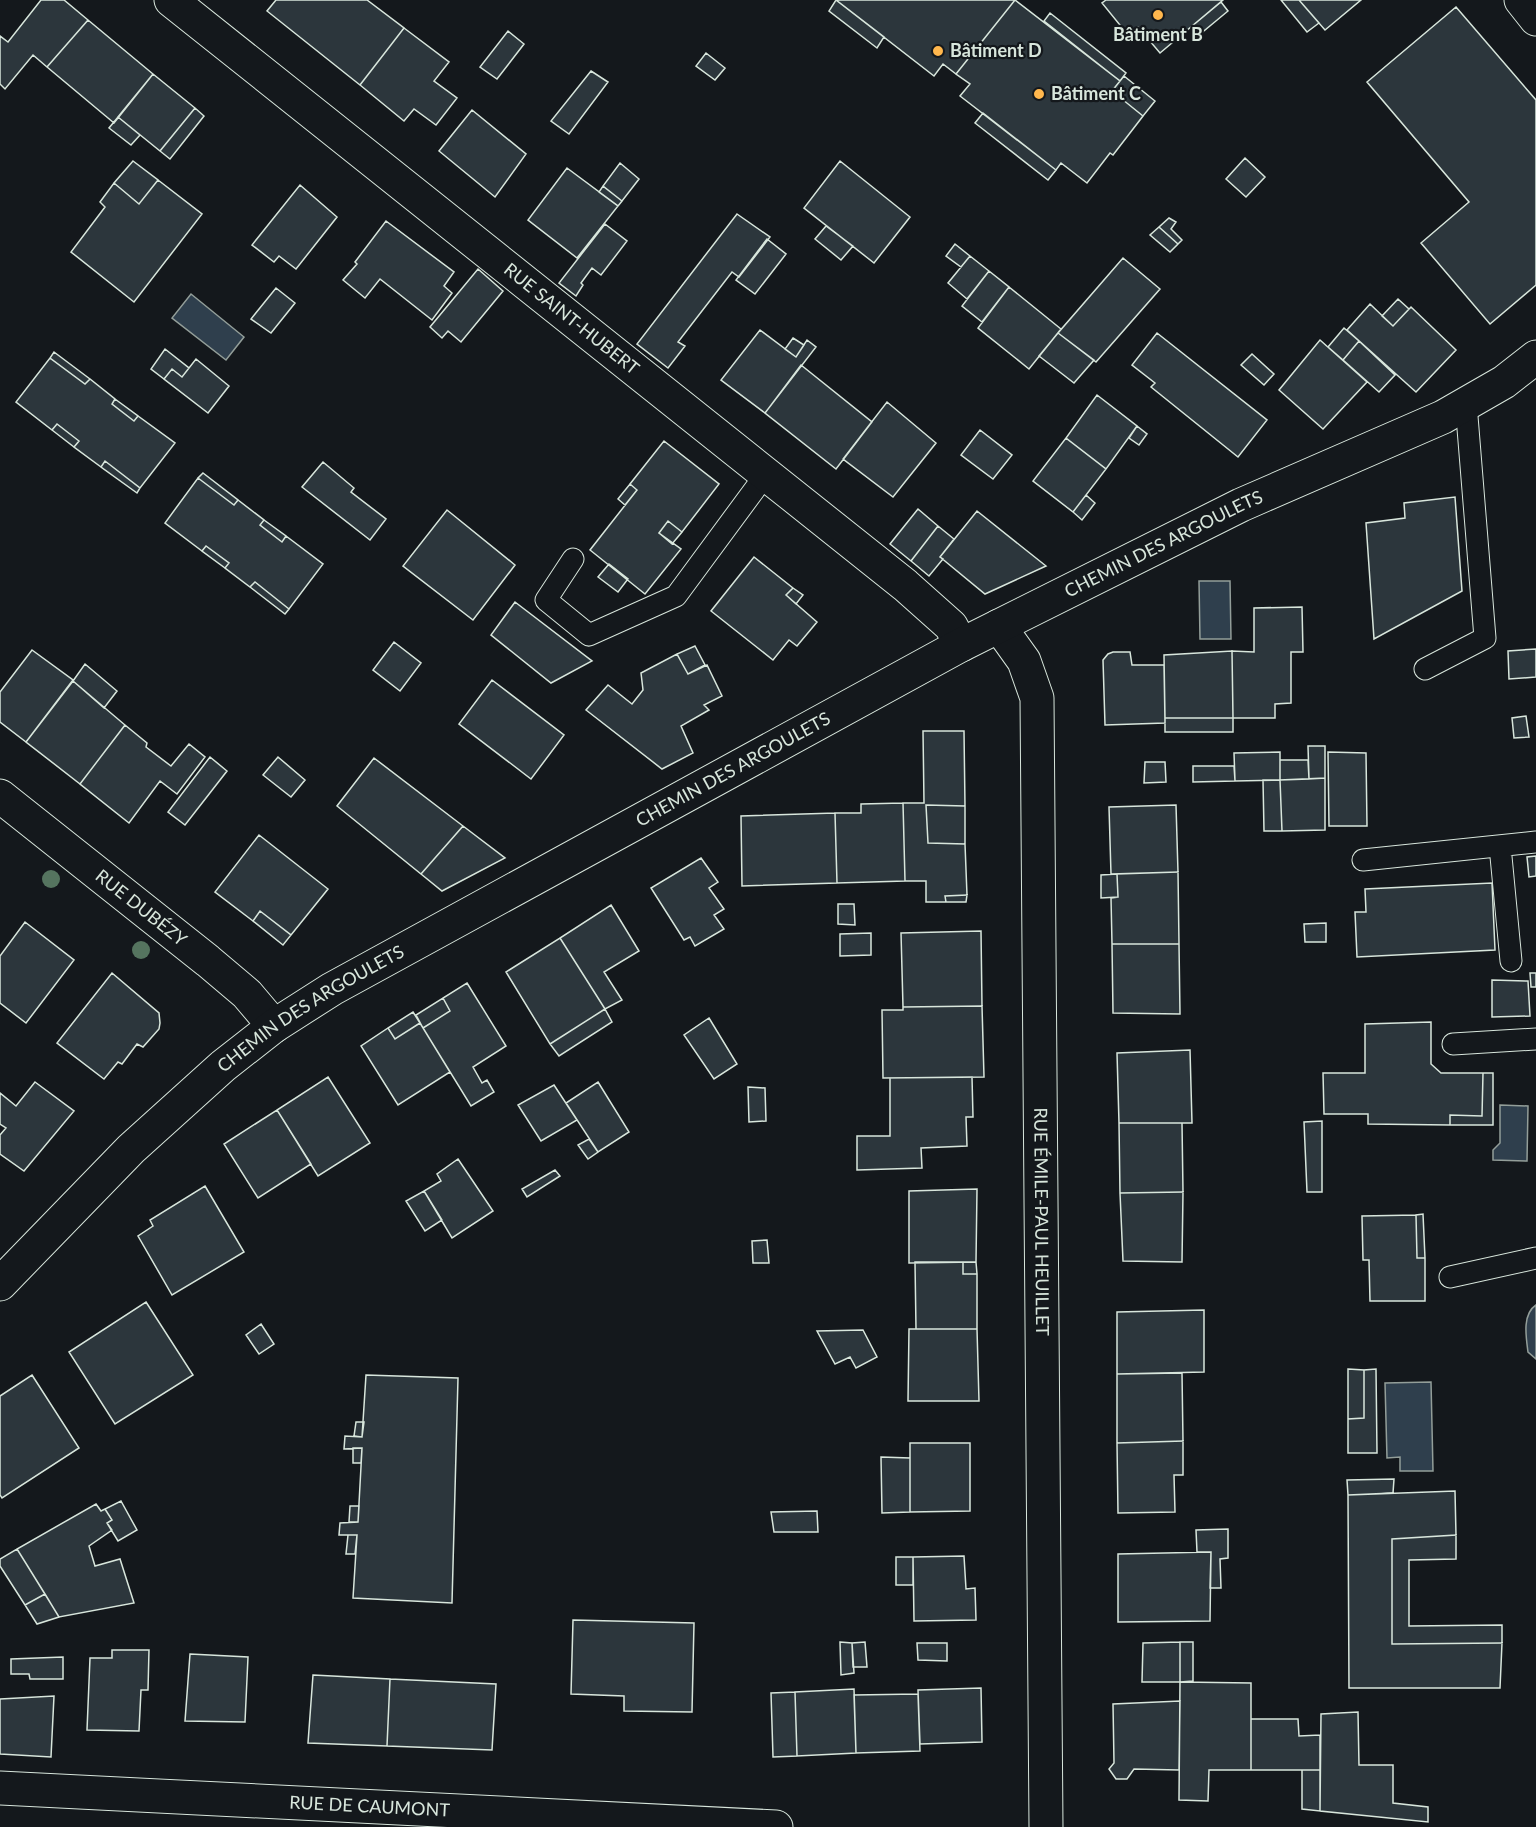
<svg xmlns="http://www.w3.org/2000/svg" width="1536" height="1827" font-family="Lato,sans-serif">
<rect width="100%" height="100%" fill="#14181c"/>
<path fill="#2f3f4d" stroke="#939e99" stroke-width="1.5" d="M191 294 244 337 226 360 172 318Z
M1199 581H1230L1231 639H1200Z
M1500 1105 1528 1106 1527 1161 1493 1160V1150L1500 1143Z
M1536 1305V1359L1528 1352C1526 1337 1522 1314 1536 1305Z
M1431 1382 1433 1471H1400V1457L1387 1458 1385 1383Z"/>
<path fill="#2c363c" stroke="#d8e6dc" stroke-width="1.5" d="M41 0H64L88 20 47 67 33 55 5 89 0 84V36L8 42Z
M276 0H367L404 28 360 85 267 11Z
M836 0H1015L956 74 943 64 934 76Z
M836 0 884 37 877 48 829 11Z
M1015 0 1120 81 1112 91 1143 116 1113 155 1110 153 1087 183 1061 163 1056 170 960 96 970 84 956 74Z
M1106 0H1223L1160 53 1138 27 1128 35 1102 3Z
M1281 0H1299L1319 23 1307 32Z
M1299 0H1361L1325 30Z
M1221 2 1228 11 1199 35 1191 27Z
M1456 7 1536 100V285L1490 324 1421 243 1469 202 1367 82Z
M1050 13 1126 73 1120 81 1044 21Z
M88 20 153 74 114 123 47 67Z
M404 28 449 62 434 81 457 98 436 125 414 109 404 121 360 85Z
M508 31 524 44 497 79 480 67Z
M706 53 725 68 715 80 696 66Z
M591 71 608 82 569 134 551 121Z
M153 74 195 108 160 151 118 117Z
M1124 76 1155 101 1143 116 1112 91Z
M195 108 204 116 170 159 160 151Z
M472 110 526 154 495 197 439 151Z
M983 113 1056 170 1048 180 975 123Z
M118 117 140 135 131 145 109 128Z
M1245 158 1265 177 1246 197 1226 179Z
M133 161 158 180 139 204 114 183Z
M840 161 910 217 874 263 804 208Z
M620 163 639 179 622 201 603 186Z
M567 168 618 206 577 258 528 220Z
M158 180 202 214 134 302 71 252 105 207 100 202 114 183 139 204Z
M300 185 337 217 296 269 279 256 274 262 252 245Z
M603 186 622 201 618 206 599 192Z
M737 214 770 237 739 277 732 272 678 342 685 346 668 368 637 344Z
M1169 218 1176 222 1171 229 1182 240 1178 244 1159 227Z
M386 221 454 272 444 286 452 293 432 320 380 279 365 298 343 280 357 264 355 262Z
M605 224 627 241 601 275 592 268 581 283 583 285 576 296 559 283Z
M826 226 853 246 841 260 815 239Z
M1159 227 1178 244 1170 252 1150 235Z
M767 239 786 254 755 294 736 280Z
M955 244 970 256 961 267 946 256Z
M970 256 989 271 967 299 948 283Z
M1123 258 1160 289 1096 362 1058 333Z
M478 269 503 291 461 342 448 331 442 338 430 327Z
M989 271 1009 287 982 322 962 306Z
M1009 287 1061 329 1029 369 978 328Z
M276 288 295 303 271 333 251 319Z
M1398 299 1409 309 1393 326 1382 316Z
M1370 304 1393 326 1411 307 1456 350 1416 392 1347 330Z
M1344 328 1359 341 1343 360 1328 347Z
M760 330 796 357 807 340 816 347 765 413 721 380Z
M1058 333 1094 360 1074 383 1039 356Z
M1157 333 1267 420 1238 457 1151 387 1155 383 1132 365Z
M793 338 804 345 796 357 785 349Z
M1320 340 1367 382 1323 429 1279 390Z
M1359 341 1395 375 1379 392 1343 360Z
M165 349 189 368 182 377 172 369 164 379 151 369Z
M54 352 90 379 85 384 50 358Z
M1252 354 1274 374 1264 385 1241 365Z
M50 358 85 384 90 379 115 399 112 404 134 421 138 416 175 443 140 488 105 461 101 467 74 447 79 441 57 424 52 430 16 402Z
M196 359 229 386 208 413 164 379 172 369 182 377Z
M801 365 872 422 836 469 765 413Z
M1097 395 1137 426 1106 469 1066 438Z
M115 399 138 416 134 421 112 404Z
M887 402 936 443 893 497 843 459Z
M57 424 79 441 74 447 52 430Z
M1137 426 1147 434 1139 445 1129 438Z
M980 430 1012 455 993 479 961 455Z
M1066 438 1106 469 1073 512 1033 481Z
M664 441 719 484 682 532 668 521 659 533 681 549 645 594 590 550 637 490 630 484Z
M105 461 140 488 137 493 101 467Z
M323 462 354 488 351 492 386 519 370 540 302 487Z
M203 473 238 500 234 505 198 478Z
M198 478 234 505 238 500 264 520 260 525 282 542 286 536 323 564 289 609 255 582 250 587 225 568 229 563 206 546 202 551 165 523Z
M630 484 637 490 625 505 618 499Z
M1086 495 1095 503 1082 520 1073 512Z
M1455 497 1462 591 1374 639 1366 523 1405 518 1404 503Z
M918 509 938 526 911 561 890 544Z
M447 510 515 565 473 620 403 566Z
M977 511 1046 566 985 594 940 557Z
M264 520 286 536 282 542 260 525Z
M668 521 682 532 672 544 659 533Z
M938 526 954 539 940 557 943 559 929 576 911 561Z
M206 546 229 563 225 568 202 551Z
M754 557 793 588 786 595 817 622 797 646 789 640 773 660 711 611Z
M609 564 628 579 618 592 598 577Z
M255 582 289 609 285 614 250 587Z
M793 588 803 595 796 604 786 595Z
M515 602 592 661 551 683 491 635Z
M1302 607 1303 652H1291V703L1275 704V718H1233L1232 651 1254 652V608Z
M394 642 421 663 400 691 373 670Z
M695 646 705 665 688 674 677 654Z
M1536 649V677L1509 679 1508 651Z
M32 650 73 680 26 742 0 722V692Z
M1232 651 1233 718H1165L1164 655Z
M1113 652H1130L1132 665H1164L1165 723 1105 725 1103 660 1108 654Z
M677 654 688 674 707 665 722 696 704 705 709 710 681 726 693 753 662 769 586 710 608 685 632 704 643 690 641 673Z
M85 664 117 691 104 708 73 681Z
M492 680 564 735 531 779 459 724Z
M73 681 125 725 80 784 26 742Z
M1526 716 1529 737 1514 738 1512 718Z
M1165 718H1233V732H1165Z
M125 725 147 743 146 747 171 766 189 744 205 757 177 794 160 781 129 823 80 784Z
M923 731H964L965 806 926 805 928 843 965 844 967 895 945 896 946 902H926V881H905L903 803H924Z
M1308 746H1325V778L1309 779Z
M1280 752V780L1235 781 1234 753Z
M1328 752 1366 753 1367 826H1329Z
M210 757 227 771 185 825 168 812Z
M278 757 305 780 291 797 263 775Z
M374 758 463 826 421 874 337 806Z
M1280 760H1308L1309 779 1280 780Z
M1145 762H1165L1166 782 1144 783Z
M1193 766H1234L1235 781 1193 782Z
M1325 778V830L1282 831 1280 780Z
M1263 780H1280L1282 831H1264Z
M903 803 905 881 837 883 835 813H861V804Z
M926 805 965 806V844L928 843Z
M1176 805 1178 872 1111 874 1109 807Z
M835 813 837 883 742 886 741 816Z
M463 826 505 858 442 891 421 874Z
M259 835 328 889 291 935 260 911 253 921 215 892Z
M1536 856V876L1529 877 1527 857Z
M701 858 718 882 709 888 724 909 714 915 724 929 695 946 690 937 684 940 651 888Z
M1178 872 1179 944H1112L1111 898 1118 897 1117 874Z
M1117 874 1118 897 1101 898V875Z
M1492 883 1495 950 1357 957 1355 912H1366L1365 889Z
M967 895 966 902H946L945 896Z
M838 904H854L855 925 838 924Z
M611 905 639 951 604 972 622 1000 605 1009 560 938Z
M260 911 291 935 283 945 253 921Z
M25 922 74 960 26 1023 0 1003V956Z
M1326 923V942H1305L1304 924Z
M981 931 982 1006 903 1007 901 933Z
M871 933V955L840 956V934Z
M560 938 605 1009 550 1044 506 972Z
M1112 944H1179L1180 1014 1113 1013Z
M112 973 159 1013 160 1023 159 1029 143 1047 137 1044 122 1064 118 1062 104 1079 57 1043Z
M1530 973H1536V987H1531Z
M1492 980 1528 981 1530 1016 1492 1017Z
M467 983 506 1046 473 1067 482 1083 487 1080 494 1092 471 1106 423 1028 450 1011 443 998Z
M443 998 450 1011 423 1028 416 1015Z
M982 1006 984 1077 883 1078 882 1010H903V1007Z
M605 1009 612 1022 559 1056 550 1044Z
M413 1012 420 1023 395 1039 388 1028Z
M709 1018 737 1064 714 1079 684 1035Z
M1431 1022V1064L1441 1073H1483L1482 1116 1450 1115V1125L1368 1124V1114H1324L1323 1073H1365V1024Z
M420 1023 450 1072 398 1105 361 1046 388 1028 395 1039Z
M1190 1050 1192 1123H1119L1117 1053Z
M1483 1073H1493V1125H1450V1115L1482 1116Z
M328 1077 370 1143 318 1176 277 1110Z
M972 1077 973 1117H966L967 1146 921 1148 922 1168 857 1170V1136H890V1078Z
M35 1082 74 1111 24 1171 0 1154V1135L6 1128 0 1124V1093L16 1106Z
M598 1082 629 1132 598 1152 566 1103Z
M554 1085 577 1120 541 1141 518 1105Z
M748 1087 765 1088 766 1121 749 1122Z
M277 1110 311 1164 258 1198 224 1144Z
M1322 1121V1192H1307L1304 1122Z
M1119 1123H1182L1183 1192 1120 1193Z
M589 1139 598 1152 588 1159 578 1145Z
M458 1159 493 1211 452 1238 424 1191 441 1181 437 1174Z
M555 1170 560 1176 527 1197 522 1189Z
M205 1186 244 1252 172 1295 138 1236 153 1226 150 1220Z
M977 1189 976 1262 909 1263V1191Z
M424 1191 442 1220 425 1231 406 1201Z
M1183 1192 1182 1262 1123 1261 1120 1193Z
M1423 1214 1425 1258H1417L1416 1215Z
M1416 1215 1417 1258H1425V1301H1370L1369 1260H1363L1362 1216Z
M767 1240 769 1263H753L752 1241Z
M915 1262H963V1274H977V1329H916Z
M963 1262H976L977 1274H963Z
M146 1302 193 1375 115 1424 69 1352Z
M1204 1310V1372L1117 1374V1312Z
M261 1324 274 1344 259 1354 246 1335Z
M909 1329H977L979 1401H908Z
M863 1330 877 1357 856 1368 850 1357 835 1364 817 1331Z
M1348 1369 1364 1370V1418L1348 1419Z
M1376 1369 1377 1453H1348V1419L1364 1418V1370Z
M1182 1373 1183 1441 1117 1443V1374Z
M32 1375 79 1448 2 1498 0 1495V1396Z
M366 1375 458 1378 452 1603 353 1598 357 1535H339L340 1523 358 1522 362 1448 344 1449 345 1436 362 1437Z
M356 1422H364L362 1437 354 1436Z
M1183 1441V1475H1174L1175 1512 1118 1513 1117 1443Z
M910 1443H970V1511L910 1512Z
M353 1448H362L361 1463H353Z
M881 1457 910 1458V1512L882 1513Z
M1394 1479 1393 1493 1348 1495 1347 1480Z
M1455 1491 1456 1535 1392 1539V1644L1502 1643 1500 1688H1349L1348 1495Z
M121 1501 137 1530 118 1541 107 1523 112 1520 105 1509Z
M96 1504 101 1511 105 1509 112 1520 107 1523 112 1530 89 1546 95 1566 120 1559 134 1603 59 1617 17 1549Z
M350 1506H359L358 1522H349Z
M817 1511 818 1532H774L771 1512Z
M1228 1529V1558L1220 1559 1221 1588H1210L1211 1552H1197L1196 1530Z
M348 1535H357L355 1554H346Z
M1456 1535V1559L1409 1560V1626L1502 1625V1643L1392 1644V1539Z
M17 1549 45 1594 25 1605 0 1566V1559Z
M1211 1552 1210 1621 1118 1622V1554Z
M964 1556 966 1589 975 1588 976 1620 914 1621 913 1557Z
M896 1557H913V1585H896Z
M45 1594 59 1617 37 1624 25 1605Z
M573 1620 694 1623 692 1712 624 1711V1696L571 1694Z
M840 1642 852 1643 854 1673 841 1675Z
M865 1642 867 1667H853L852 1643Z
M1180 1642V1682H1142L1143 1643Z
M1180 1642H1193V1681L1180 1682Z
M917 1643H947V1661L918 1660Z
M112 1650H149L148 1690H141L139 1731 87 1730 90 1658H112Z
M190 1654 248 1657 245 1722 185 1721Z
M63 1657V1679H30L29 1674H11V1659Z
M313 1675 390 1679 387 1746 308 1743Z
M390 1679 496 1684 492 1750 387 1746Z
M1180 1682 1251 1683V1770H1209L1208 1801 1179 1800Z
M981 1688 982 1742 920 1744 918 1690Z
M854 1689 856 1753 797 1756 795 1692Z
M795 1692 797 1756 773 1757 771 1693Z
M918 1694 920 1751 856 1753 854 1695Z
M54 1696 51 1757 0 1754V1699Z
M1180 1701 1179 1770 1134 1769 1127 1779H1116L1109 1769 1114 1763 1113 1704Z
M1358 1712 1359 1765H1393V1803L1428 1807V1822L1320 1811 1321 1714Z
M1251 1719H1298L1299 1736 1320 1735V1770H1251Z
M1302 1770H1320V1811L1302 1809Z"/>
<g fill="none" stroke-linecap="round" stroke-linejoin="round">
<defs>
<path id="service" d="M573 559 546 600 589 635 676 596 766 474
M1425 669 1485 638 1466 404
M1500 846 1511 961
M1363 860 1536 842
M1453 1044 1536 1039
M1450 1277 1536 1258"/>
<g id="minor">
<path id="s1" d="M171 0 905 585 951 626 961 645"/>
<path d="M1521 0 1536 19"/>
<path id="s2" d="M999 626 1024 661 1037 698 1046 1827"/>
<path id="s3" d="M0 796 208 961 247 994 274 1026"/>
<path id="s4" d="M0 1284 131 1149 223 1066 274 1026 332 989 961 645 1241 505 1443 417 1504 382 1536 357"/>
<path id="s5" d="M0 1788 776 1827"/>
</g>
</defs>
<use href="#service" stroke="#d8e6dc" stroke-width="23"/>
<use href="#minor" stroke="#d8e6dc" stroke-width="35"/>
<use href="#service" stroke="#14181c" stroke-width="21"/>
<use href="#minor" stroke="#14181c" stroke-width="33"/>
</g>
<g fill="#55745f">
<circle cx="51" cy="879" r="9"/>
<circle cx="141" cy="950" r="9"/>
</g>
<g fill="#ffb74d" stroke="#14181c" stroke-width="2">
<circle cx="1158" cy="15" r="6"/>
<circle cx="938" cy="51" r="6"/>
<circle cx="1039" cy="94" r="6"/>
</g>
<g text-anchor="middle" stroke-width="4.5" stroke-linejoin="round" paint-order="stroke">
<g font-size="18" font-weight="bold" fill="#d8e6dc" stroke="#14181c" text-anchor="start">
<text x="1158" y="41" text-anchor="middle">Bâtiment B</text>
<text x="950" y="57">Bâtiment D</text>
<text x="1051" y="100">Bâtiment C</text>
</g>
<g font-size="18" fill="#d8e6dc" stroke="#14181c">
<text dy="6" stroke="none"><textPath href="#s1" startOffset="512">RUE SAINT-HUBERT</textPath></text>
<text dy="6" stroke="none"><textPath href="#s4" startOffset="1389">CHEMIN DES ARGOULETS</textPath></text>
<text dy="6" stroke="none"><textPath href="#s4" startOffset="903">CHEMIN DES ARGOULETS</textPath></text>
<text dy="6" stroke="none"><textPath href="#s3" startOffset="180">RUE DUBÉZY</textPath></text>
<text dy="6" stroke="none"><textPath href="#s4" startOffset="417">CHEMIN DES ARGOULETS</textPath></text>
<text dy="6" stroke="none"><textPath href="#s2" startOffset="606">RUE ÉMILE-PAUL HEUILLET</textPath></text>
<text dy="6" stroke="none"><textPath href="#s5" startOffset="370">RUE DE CAUMONT</textPath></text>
</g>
</g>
</svg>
